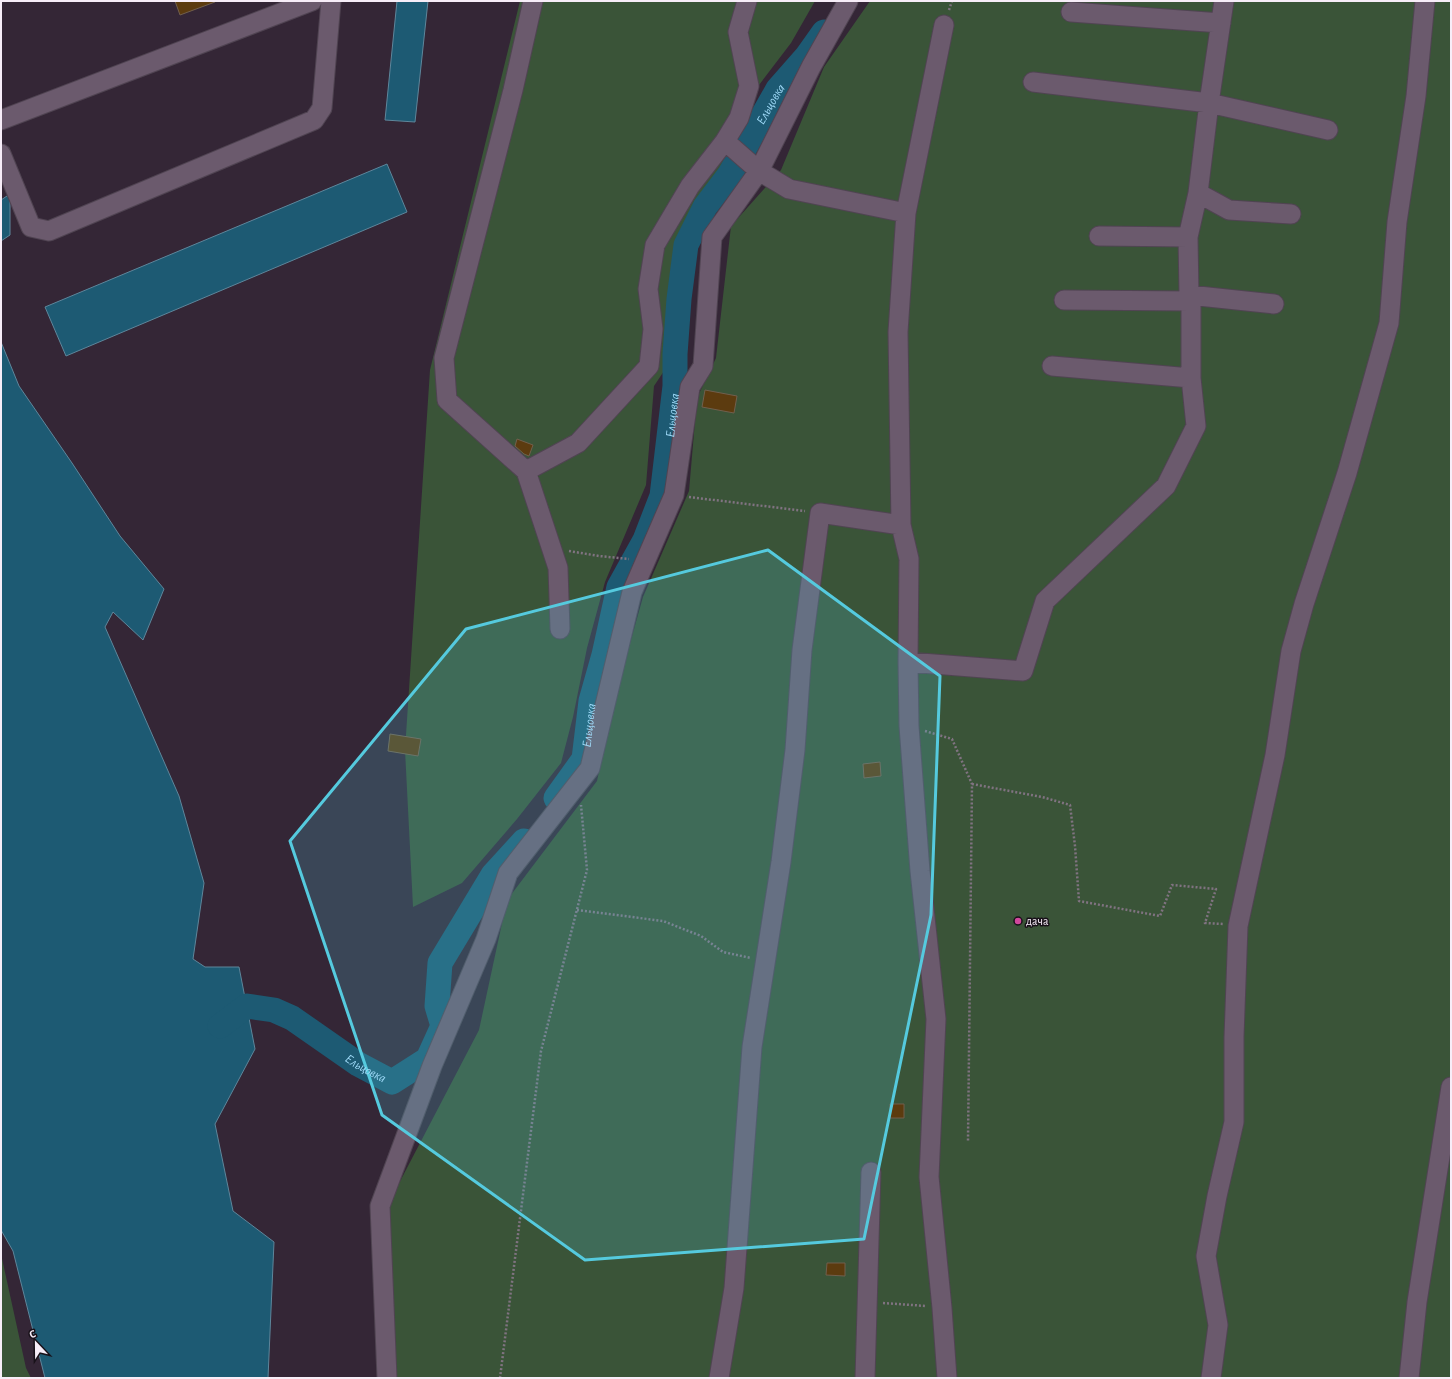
<svg xmlns="http://www.w3.org/2000/svg" width="1452" height="1379" font-family="'Alegreya Sans',sans-serif">
<rect width="100%" height="100%" fill="#342636"/>
<path fill="#3a5438" d="M520 1H815L791 43 756 89 743 145 719 186 676 244 669 308 672 359 654 386 646 485 605 582 587 648 573 717 561 763 517 819 462 883 413 907 405 750 430 370Z
M870 1H1451V1378H395L384 1212 479 1030 507 900 597 781 614 700 643 597 689 491 697 398 716 358 731 226 781 170 824 67Z
M1 1254 26 1368 31 1378H1Z"/>
<path fill="#1d5a73" stroke="#5e869b" d="M397 1H428L415 122 385 120Z
M387 164 407 212 66 356 45 307Z
M10 194V235L1 241V200Z
M1 342 19 386 72 463 120 536 164 589 143 640 113 612 105 627 179 796 204 883 193 959 205 967H239L255 1049 215 1124 233 1211 274 1242 268 1378H45L13 1251 1 1230Z"/>
<g fill="none" stroke-linecap="round" stroke-linejoin="round">
<g stroke="#1d5a73" stroke-width="25">
<path id="s1" d="M556 798 584 759 591 701 604 655 619 587 645 540 662 496 675 386V354L679 299 686 245 705 207 730 174 778 89 807 56 824 32"/>
<path id="s2" d="M220 1026 247 1006 274 1010 292 1018 358 1064 392 1082 428 1059 443 1026 437 1006 440 963 493 875 524 841"/>
</g>
</g>
<path fill="#5c3b0f" stroke="#715f4d" d="M175 1H215V2L180 15Z
M705 390 737 396 734 413 702 407Z
M517 439 533 445 529 456 524 454 515 446Z
M390 734 421 739 418 756 388 751Z
M880 762 881 776 864 778 863 764Z
M890 1104H904V1118H890Z
M827 1263H845V1276L826 1275Z"/>
<g fill="none" stroke-linecap="round" stroke-linejoin="round">
<defs>
<path id="minor" d="M533 1 513 90 444 358 447 400 526 471 558 568 560 629
M1071 12 1221 23
M1033 82 1209 103 1328 130
M1 120 312 1
M725 141 759 171 789 189 906 213 898 332 901 525 909 559 908 662 909 726 920 871 936 1019 929 1177 942 1308 947 1378
M1 154 31 227 49 231 314 120 322 108 331 1
M1198 193 1229 210 1291 214
M906 213 944 25
M1099 236 1188 237
M1189 295 1274 304
M1064 300 1191 301
M1052 366 1191 378
M526 471 578 443 649 366 653 329 648 289 655 245 690 186 725 141 739 118 749 86 738 32 747 1
M908 662 1023 671 1045 601 1166 486 1196 426 1191 378V301L1189 295 1188 237 1198 193 1209 103 1224 1
M387 1378 380 1206 432 1066 486 939 508 873 590 768 632 592 674 495 690 387 703 366 712 237 759 171 811 67 848 1
M719 1378 734 1288 752 1047 781 862 795 750 802 650 820 513 901 525
M865 1378 871 1172
M1211 1378 1218 1325 1206 1256 1217 1196 1234 1122V1037L1238 926 1275 755 1291 651 1304 604 1347 473 1389 323 1397 222 1416 96 1425 1
M1409 1378 1417 1302 1451 1087"/>
</defs>
<use href="#minor" stroke="#504452" stroke-width="21"/>
<path stroke="#807381" stroke-width="2.5" stroke-dasharray="2 2" stroke-linecap="butt" d="M949 10 952 1
M689 497 805 511
M569 551 599 556 629 559
M925 731 952 739 972 784 968 1141
M972 784 1042 797 1070 805 1075 846 1079 901 1160 916 1172 885 1216 889 1205 923 1223 924
M577 910 663 921 701 936 723 952 751 958
M883 1303 926 1306
M500 1378 541 1051 587 870 581 805"/>
<use href="#minor" stroke="#6b5a6d" stroke-width="19"/>
</g>
<path fill="#55cade" fill-opacity="0.2" stroke="#55cade" stroke-width="3" stroke-linejoin="round" d="M768 550 940 676 931 915 864 1239 585 1260 382 1115 290 841 466 629Z"/>
<circle fill="#d1479c" stroke="#181119" stroke-width="1.5" cx="1018" cy="921" r="4"/>
<g text-anchor="middle" stroke-width="3" stroke-linejoin="round" paint-order="stroke">
<g font-size="12" fill="#f7edf8" stroke="#181119" text-anchor="start">
<text x="1026" y="925">дача</text>
</g>
<g font-size="13" font-style="italic" fill="#9fdaf8" stroke="#181119">
<text dy="5" stroke="none"><textPath href="#s1" startOffset="742">Ельцовка</textPath></text>
<text dy="5" stroke="none"><textPath href="#s1" startOffset="406">Ельцовка</textPath></text>
<text dy="5" stroke="none"><textPath href="#s1" startOffset="82">Ельцовка</textPath></text>
<text dy="5" stroke="none"><textPath href="#s2" startOffset="170">Ельцовка</textPath></text>
</g>
</g>
<rect width="1452" height="1379" fill="none" stroke="#f7edf8" stroke-width="4"/>
<g transform="translate(36 1343) rotate(338)" stroke="#181119" stroke-width="3" paint-order="stroke">
<path d="M0-3L7 15L0 10L-7 15Z" fill="#f7edf8"/>
<text y="-6" font-size="11" font-weight="bold" text-anchor="middle" fill="#f7edf8">С</text>
</g>
</svg>
